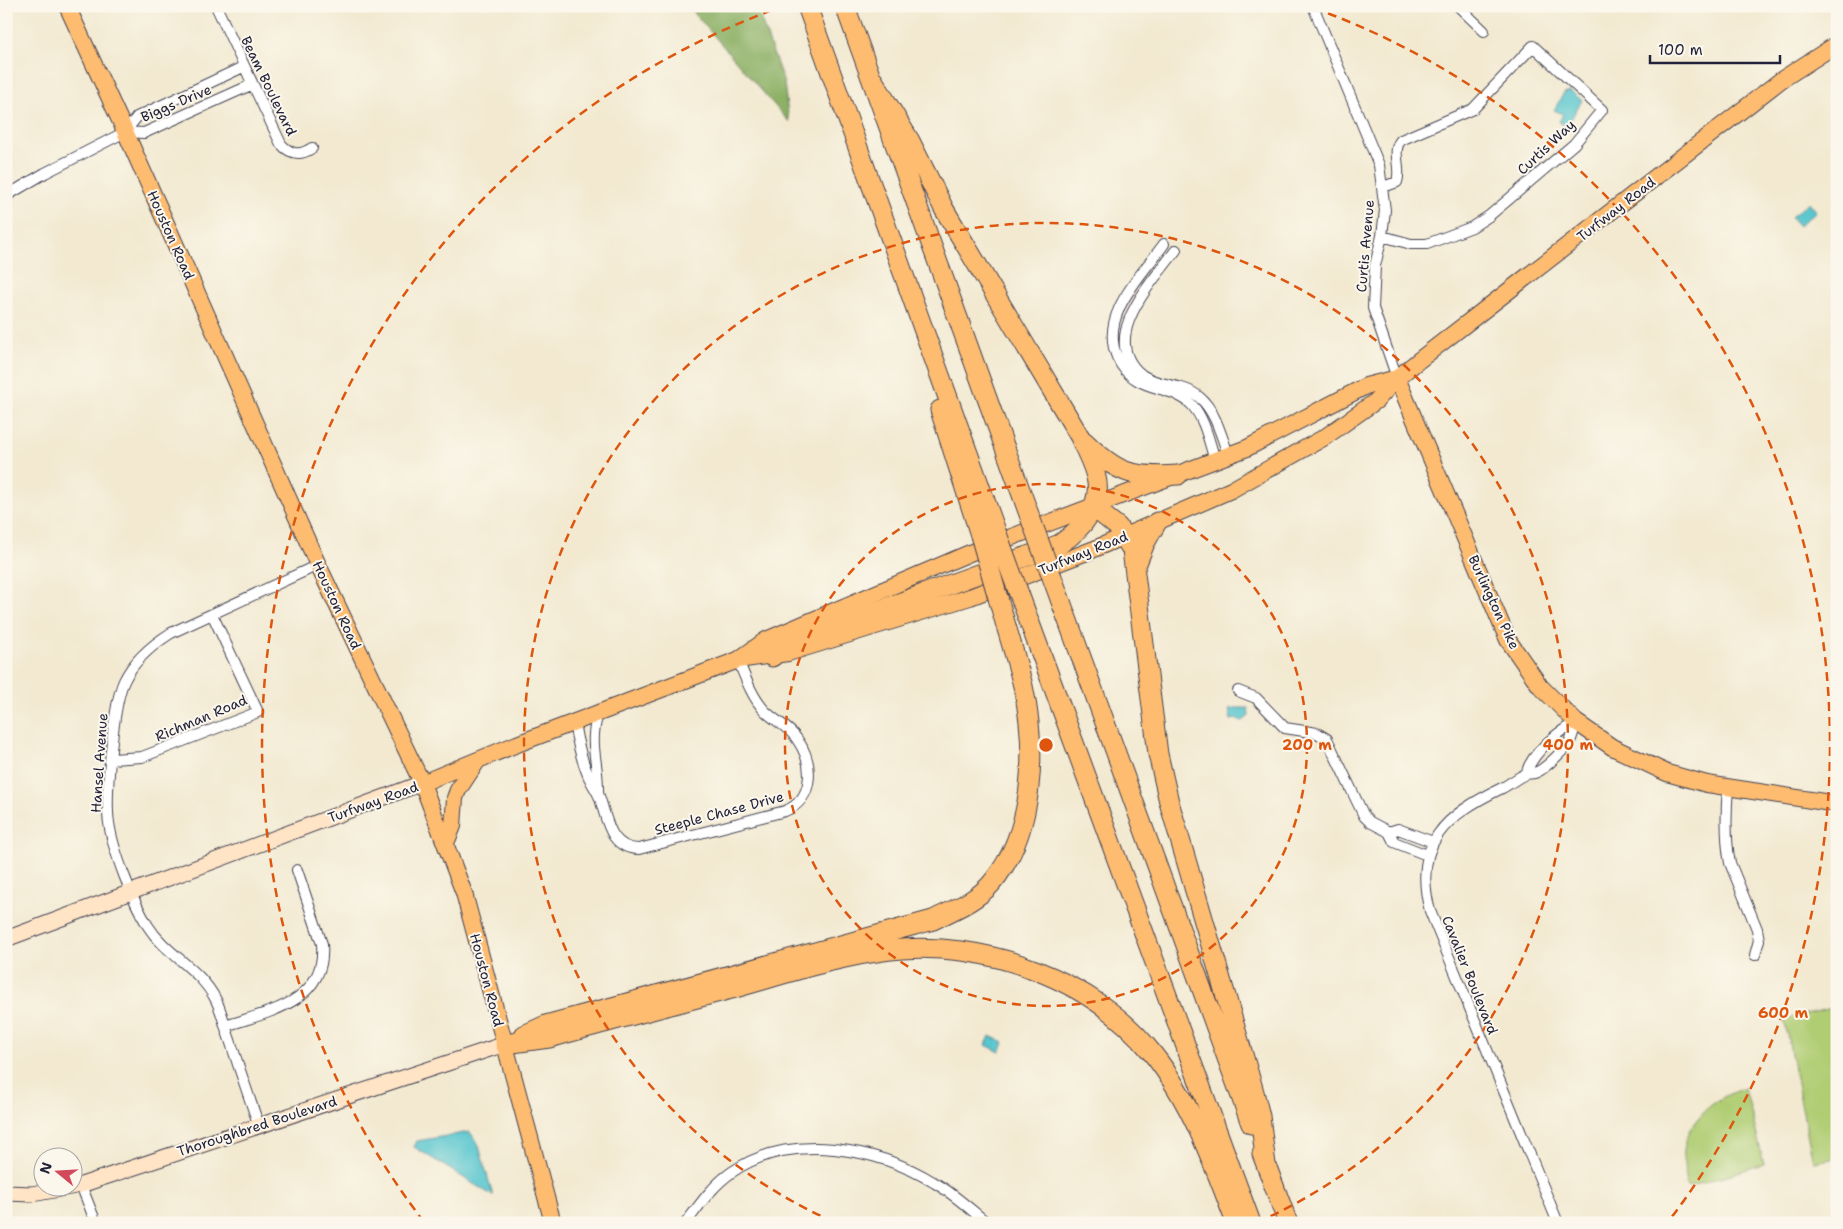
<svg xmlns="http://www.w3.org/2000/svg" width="1843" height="1229" font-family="'Shantell Sans',sans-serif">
<rect width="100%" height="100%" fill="#fbf7ec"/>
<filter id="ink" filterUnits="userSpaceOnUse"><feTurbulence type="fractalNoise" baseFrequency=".02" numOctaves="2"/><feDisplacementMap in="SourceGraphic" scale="10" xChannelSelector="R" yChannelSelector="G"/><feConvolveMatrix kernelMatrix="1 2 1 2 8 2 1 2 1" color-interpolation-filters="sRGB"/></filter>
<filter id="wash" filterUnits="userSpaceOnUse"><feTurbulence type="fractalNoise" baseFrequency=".0096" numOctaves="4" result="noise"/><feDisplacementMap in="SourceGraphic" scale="20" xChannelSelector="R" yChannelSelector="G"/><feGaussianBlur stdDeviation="1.12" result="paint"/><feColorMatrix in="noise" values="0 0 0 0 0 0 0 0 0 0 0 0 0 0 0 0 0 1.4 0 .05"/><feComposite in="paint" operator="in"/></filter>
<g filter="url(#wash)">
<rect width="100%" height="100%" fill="#f2e9d0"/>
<path fill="#b0cd73" stroke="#697857" d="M1837 1007V1158L1813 1162 1784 1019Z
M1745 1088 1764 1164 1688 1187C1684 1181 1685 1172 1684 1164 1680 1126 1711 1098 1745 1088Z"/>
<path fill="#8cb065" stroke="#576950" d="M688 6H756L784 83 789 122Z"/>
<path fill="#59c6ce" stroke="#3e7484" d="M1570 91 1582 100 1567 126 1559 122 1563 114 1554 110 1564 93Z
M1809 202 1816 211 1799 226 1791 217Z
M1235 708H1248L1249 716 1243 721 1237 719 1231 720 1229 709Z
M990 1036 1004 1043 1000 1052 986 1045Z
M470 1132 479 1146 493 1196 414 1147 417 1141Z"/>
</g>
<g filter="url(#ink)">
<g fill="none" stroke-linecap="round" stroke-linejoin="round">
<defs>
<path id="minor" d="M216 6 281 144C291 155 300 156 312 148
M1313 6 1379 165 1385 210 1382 236 1375 266 1373 308 1397 378
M1458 6 1484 31
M125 132 144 133 251 85
M6 196 45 173 125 132 137 117 243 67
M1382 236 1411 244H1427L1472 227 1489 216 1574 144 1602 110 1533 46 1473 109 1401 140C1391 151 1402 168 1397 182L1383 187
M1164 244C1141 276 1099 315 1117 357 1121 366 1128 375 1137 380 1154 390 1178 390 1192 405 1205 419 1209 442 1215 460
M1176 250C1154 280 1096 339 1142 375 1159 387 1183 383 1199 397 1215 410 1221 435 1228 454
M1238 691 1256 698 1285 728 1317 733 1327 739 1364 816 1370 822 1389 832 1394 842 1427 855
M598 714C588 745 599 762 598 794
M574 723C577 740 581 759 588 775 591 783 596 789 599 796 607 818 609 849 639 849L785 811C815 799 814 763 797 739 789 727 775 721 765 711 752 697 745 677 738 660
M112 759 142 757 258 712 212 614
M1526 774C1532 752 1557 733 1576 722
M1728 787C1726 812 1725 838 1730 863L1757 929 1759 940 1755 955
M1389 832 1398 829 1433 842
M225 1026C268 1012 327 1002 322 944L297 870
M259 1126C249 1097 239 1068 230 1040 225 1027 222 1012 216 1000 199 967 166 955 148 926 133 902 113 851 109 823 105 798 113 704 124 681 134 660 152 645 171 633L318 565
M81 1185 96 1223
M686 1223C700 1204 713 1185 732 1172 791 1131 878 1148 935 1183 954 1194 970 1209 987 1223
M1558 1223 1430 911C1412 843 1446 815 1502 788 1510 784 1518 777 1526 774 1529 773 1534 774 1537 772 1545 769 1566 748 1570 741 1573 736 1574 728 1576 722"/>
<path id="secondary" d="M6 939 422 783
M6 1193 32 1194 81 1185 505 1044"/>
<path id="primary" d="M67 6 129 140 318 565 422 783 464 893 553 1223
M1397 378 1508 640 1540 686 1576 722 1612 747 1667 773 1707 784 1837 804
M738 660 788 653 970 597 1092 550 1231 490 1325 437 1376 401 1397 378 1418 361 1781 80 1837 44
M422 783 517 744 738 660 766 640 972 552 1247 448 1366 386 1397 378
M446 843 453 826 455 798 458 790 478 760"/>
<path id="motorway" d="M807 6 996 531
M845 6 1030 517
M940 410 980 535
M1084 441C1118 474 1132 478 1178 475
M1094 508 1118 527 1132 550 1158 754 1169 802 1254 1092 1260 1116 1266 1165
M1135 568 1145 543 1157 522
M1052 577 1251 1124
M1018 591 1251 1223
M772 657 783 648 847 622 1060 544C1082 529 1103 505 1096 477 1093 463 1085 450 1080 437L944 209 910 141 873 80
M524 1035 546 1025 933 920C953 910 976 901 991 884 1035 833 1037 749 1023 686 1016 657 1006 627 998 598
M505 1044 549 1038C611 1021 673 1004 735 988 785 974 839 956 890 950 984 939 1094 979 1153 1054 1192 1103 1214 1165 1236 1223
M1262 1154 1288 1223"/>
</defs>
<use href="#minor" stroke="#414051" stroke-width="12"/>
<use href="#secondary" stroke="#414051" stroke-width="17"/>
<use href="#primary" stroke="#414051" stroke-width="18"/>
<use href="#motorway" stroke="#414051" stroke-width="21"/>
<use href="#minor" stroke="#fff" stroke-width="10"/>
<use href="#secondary" stroke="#ffe4c6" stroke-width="15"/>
<use href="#primary" stroke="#febc70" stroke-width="16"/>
<use href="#motorway" stroke="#febc70" stroke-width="19"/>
<defs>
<path id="motorway-bridge" d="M1030 517 1052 577
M996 531 1018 591
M980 535 998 598"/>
</defs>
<use href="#motorway-bridge" stroke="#414051" stroke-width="21" stroke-linecap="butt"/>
<use href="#motorway-bridge" stroke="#febc70" stroke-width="19"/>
</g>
</g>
<g fill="none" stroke="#de560e" stroke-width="2.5" stroke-dasharray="9 6">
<circle cx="1046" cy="745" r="261"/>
<path d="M834 1222A522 522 0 1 1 1258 1222"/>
<path d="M424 1222A784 784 0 0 1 778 8M1314 8A784 784 0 0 1 1668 1222"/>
</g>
<g text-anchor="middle" stroke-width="4" stroke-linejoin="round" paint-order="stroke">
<g font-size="14" fill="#22223b" stroke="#fbf7ec">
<text transform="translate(269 86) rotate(64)" y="5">Beam Boulevard</text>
<text transform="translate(176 103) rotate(-23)" y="5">Biggs Drive</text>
<text transform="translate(1546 147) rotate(-43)" y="5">Curtis Way</text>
<text transform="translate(1616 209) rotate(-38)" y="5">Turfway Road</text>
<text transform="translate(171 235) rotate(66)" y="5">Houston Road</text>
<text transform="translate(1365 246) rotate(-85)" y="5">Curtis Avenue</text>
<text transform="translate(1083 553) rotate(-22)" y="5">Turfway Road</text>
<text transform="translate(1494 602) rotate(65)" y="5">Burlington Pike</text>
<text transform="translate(337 605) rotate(65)" y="5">Houston Road</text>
<text transform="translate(201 718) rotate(-23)" y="5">Richman Road</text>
<text transform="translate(99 763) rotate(-86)" y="5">Hansel Avenue</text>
<text transform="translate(373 802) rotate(-20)" y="5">Turfway Road</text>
<text transform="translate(719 813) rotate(-15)" y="5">Steeple Chase Drive</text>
<text transform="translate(1470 975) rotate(68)" y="5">Cavalier Boulevard</text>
<text transform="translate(487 980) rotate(75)" y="5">Houston Road</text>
<text transform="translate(257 1126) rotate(-18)" y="5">Thoroughbred Boulevard</text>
</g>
</g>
<circle cx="1046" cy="745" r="8" fill="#de560e" stroke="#fbf7ec" stroke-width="2.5"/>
<g font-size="15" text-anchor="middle" font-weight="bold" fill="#de560e" stroke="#fbf7ec" stroke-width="4" stroke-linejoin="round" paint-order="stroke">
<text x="1307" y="750">200 m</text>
<text x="1568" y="750">400 m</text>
<text x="1783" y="1018">600 m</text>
</g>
<rect width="1843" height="1229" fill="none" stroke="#fbf7ec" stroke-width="25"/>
<g transform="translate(58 1172) rotate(288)"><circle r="24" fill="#fbf7ec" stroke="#a4a2a5"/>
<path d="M0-4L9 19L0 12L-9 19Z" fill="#d1495b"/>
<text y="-8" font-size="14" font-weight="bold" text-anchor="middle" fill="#22223b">N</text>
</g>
<path d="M1650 55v8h130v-8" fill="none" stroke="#22223b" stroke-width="2.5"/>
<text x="1658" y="55" font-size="15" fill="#22223b" stroke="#fbf7ec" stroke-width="4" paint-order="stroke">100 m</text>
</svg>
